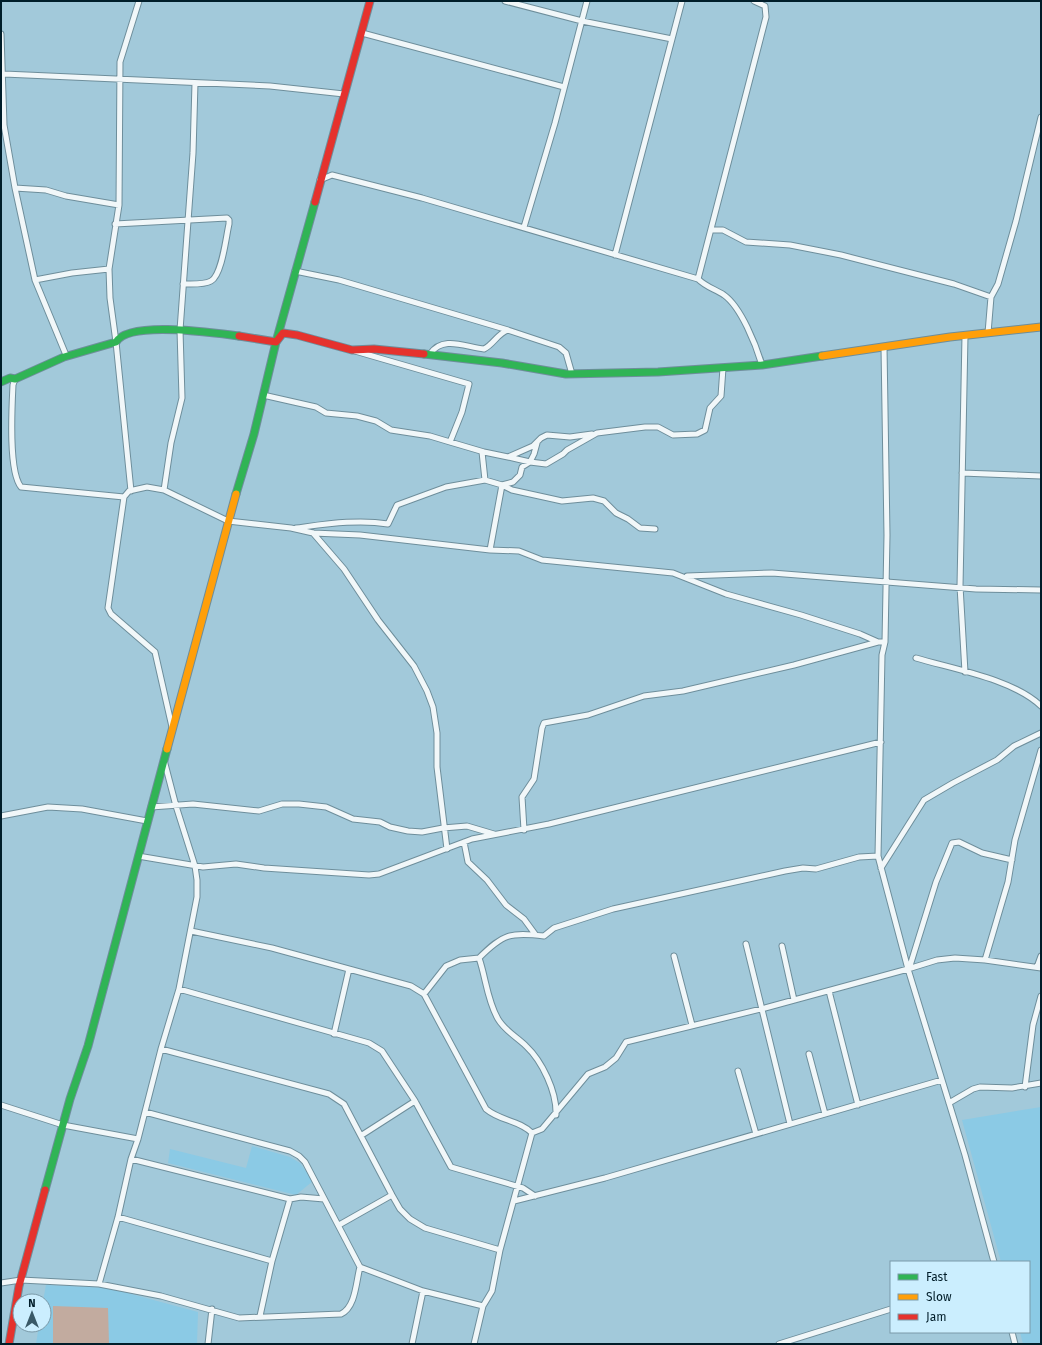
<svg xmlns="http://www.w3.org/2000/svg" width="1042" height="1345" font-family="'Fira Sans',sans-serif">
<rect width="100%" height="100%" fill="#a2c9da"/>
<path fill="#8bcae5" d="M1041 1107V1344H1023L1020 1332H1029V1262H1001L962 1120Z
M252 1146 290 1157 300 1163 313 1181 296 1195 168 1163 170 1149 246 1168Z
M46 1285 109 1288 198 1312 197 1344H36L39 1325H44L43 1301Z"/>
<path fill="#c2ab9f" d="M53 1306 108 1308 109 1344H53Z"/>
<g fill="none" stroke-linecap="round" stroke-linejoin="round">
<defs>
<path id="street" d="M505 1 582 21 672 39
M362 33 564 87
M1 34 4 125 15 188 35 280 66 355
M4 74 270 86 344 94
M320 180 332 175 422 198 698 279C706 287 715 289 724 295 741 307 756 345 762 365
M15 188 46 190 66 196 119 205
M115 224 227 218 229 220V224C226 237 222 275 211 281 204 285 191 284 183 284
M524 227 555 123 587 1
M712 230H723L746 242 790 245 841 255 954 284 991 297
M615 255 682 1
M295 271 339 280 508 330
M698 279 766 17 765 6 754 1
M35 280 72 273 109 269
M988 333 991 297 998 284 1016 221 1041 117
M884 347 887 535 885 642 882 655 878 856 908 969 965 1155 994 1262
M430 354C443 335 465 347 484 349 494 344 497 334 508 330L559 347 566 353 572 374
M15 379 13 385C12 406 8 471 21 487L124 497 129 491 147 487 164 490 228 521 291 528 313 533 360 535 490 550 519 551 542 560 673 573 726 594 801 615 860 634 878 642H885
M263 395 316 407 326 413 357 416 376 421 391 430 430 436 450 442 462 412 469 384 355 351
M450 442 484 452 508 457 533 446 541 438 547 435 570 437 592 434
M482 452 485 480
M508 457 530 462 534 454 537 443
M962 473 1041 476
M164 490 171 443 182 398 180 330 193 153 195 83
M131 491 116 342 110 298 109 269 119 205 120 62 139 1
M124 497 108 608 111 614 155 652 172 727
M296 528C327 524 358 519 388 524L397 505 446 487 485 480 502 485 513 482 520 475 522 467 530 462 546 464 563 454 567 450 597 433 645 427H658L673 435 697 434 705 430 710 408 721 396 723 368
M313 533 344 569 378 620 414 666 427 691 433 707 437 733V767L447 849
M490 550 502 485 512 490 562 501 593 498 604 501 616 513 628 519 640 528 655 529
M687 576 772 573 976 589 1041 590
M916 658C953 669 1013 679 1041 706
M965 672 960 586 965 336
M151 807 193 804 259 811 282 804H299L326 807 353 819 380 822 390 827 408 831 422 832 443 828 467 826 494 834
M1 816 48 807 82 809 147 821
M524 830 522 797 534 779 542 728 544 723 588 715 644 696 683 691 794 665 878 642
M464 842 468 862 487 880 506 905 524 919 535 934
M138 856 203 867 236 864 264 868 369 875 379 874 472 839 549 824 881 742
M881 868 924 800 953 783 997 760 1014 746 1041 733
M191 931 272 948 411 986 424 994 486 1109C500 1121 519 1120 532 1133L500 1250 492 1291 483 1306 474 1344
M746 944 790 1124
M782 946 794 1000
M674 956 692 1025
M479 958C486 978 487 1000 498 1019 505 1031 517 1037 526 1046 542 1061 557 1092 556 1115
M985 960 1008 882 1015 840 1041 750
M1037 967 1041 956
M909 969 936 882 952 843 959 842 982 853 1012 860
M179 989 369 1043 382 1051 415 1101 451 1167 523 1188 535 1196
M829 991 858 1105
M424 994 446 966 460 960 479 958C503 934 510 932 544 936L554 928 613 909 785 871 803 868 816 869 859 857 878 856
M334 1034 349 969
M161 1049 329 1094 344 1104 392 1195 400 1209 410 1219 425 1228 500 1250
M809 1054 825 1114
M738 1071 756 1134
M1025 1087 1033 1025 1041 996
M949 1103 973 1089 980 1087 1012 1088 1041 1083
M1 1105 63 1125 138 1139
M145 1112 290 1151 299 1156 305 1162 360 1267 423 1291 483 1306
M532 1133 542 1129 588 1074 605 1067 616 1058 626 1042 765 1008 908 969 937 960 955 958 985 960 1041 968
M362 1135 415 1101
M131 1159 290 1199 301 1197 324 1199
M514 1201 605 1178 942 1080
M118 1217 272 1261
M339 1225 392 1195
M1 1283 21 1280 99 1284 161 1296 239 1318 341 1314C356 1307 356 1281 360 1267
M99 1284 118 1217 131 1159 138 1139 161 1049 179 989 197 897V880L195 866 176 806 164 760
M260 1316 272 1261 290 1199
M1012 1332 1015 1344
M208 1344 212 1309
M412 1344 423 1291
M779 1344 891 1309"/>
<path id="fast" d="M424 354 502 363 566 374 658 372 762 365 822 356
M1 382 10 378 15 379 64 357 116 342C129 320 215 333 239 336
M236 494 254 434 276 342 315 202
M45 1190 70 1099 88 1046 167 749"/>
<path id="slow" d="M822 356 950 337 1041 327
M167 749 236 494"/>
<path id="jam" d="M315 202 370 1
M239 336 276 342 283 333 297 335 352 350 374 349 424 354
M9 1344 19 1286 45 1190"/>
</defs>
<use href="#street" stroke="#6e8e9b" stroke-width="7"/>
<use href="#fast" stroke="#6e8e9b" stroke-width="9"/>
<use href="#slow" stroke="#6e8e9b" stroke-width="9"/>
<use href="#jam" stroke="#6e8e9b" stroke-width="9"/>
<use href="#street" stroke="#f1f7f9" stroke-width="5"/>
<use href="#fast" stroke="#30b455" stroke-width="7"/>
<use href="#slow" stroke="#ff9f0a" stroke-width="7"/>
<use href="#jam" stroke="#e5322d" stroke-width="7"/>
</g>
<rect width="1042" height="1345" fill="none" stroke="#001d29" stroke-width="4"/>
<rect x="890" y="1261" width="140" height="72" fill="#cbeefe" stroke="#7a9aa9"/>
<rect x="898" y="1274" width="20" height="6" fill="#30b455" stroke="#7a9aa9"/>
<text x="926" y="1281" font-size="12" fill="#001d29">Fast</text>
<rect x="898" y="1294" width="20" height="6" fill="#ff9f0a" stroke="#7a9aa9"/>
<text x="926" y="1301" font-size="12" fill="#001d29">Slow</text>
<rect x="898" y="1314" width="20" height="6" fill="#e5322d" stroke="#7a9aa9"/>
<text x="926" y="1321" font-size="12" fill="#001d29">Jam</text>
<g transform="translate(32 1313)"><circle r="19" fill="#cbeefe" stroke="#7a9aa9"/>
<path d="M0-3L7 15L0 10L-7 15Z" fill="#395967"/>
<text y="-6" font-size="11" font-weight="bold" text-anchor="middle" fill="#001d29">N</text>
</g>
</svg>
